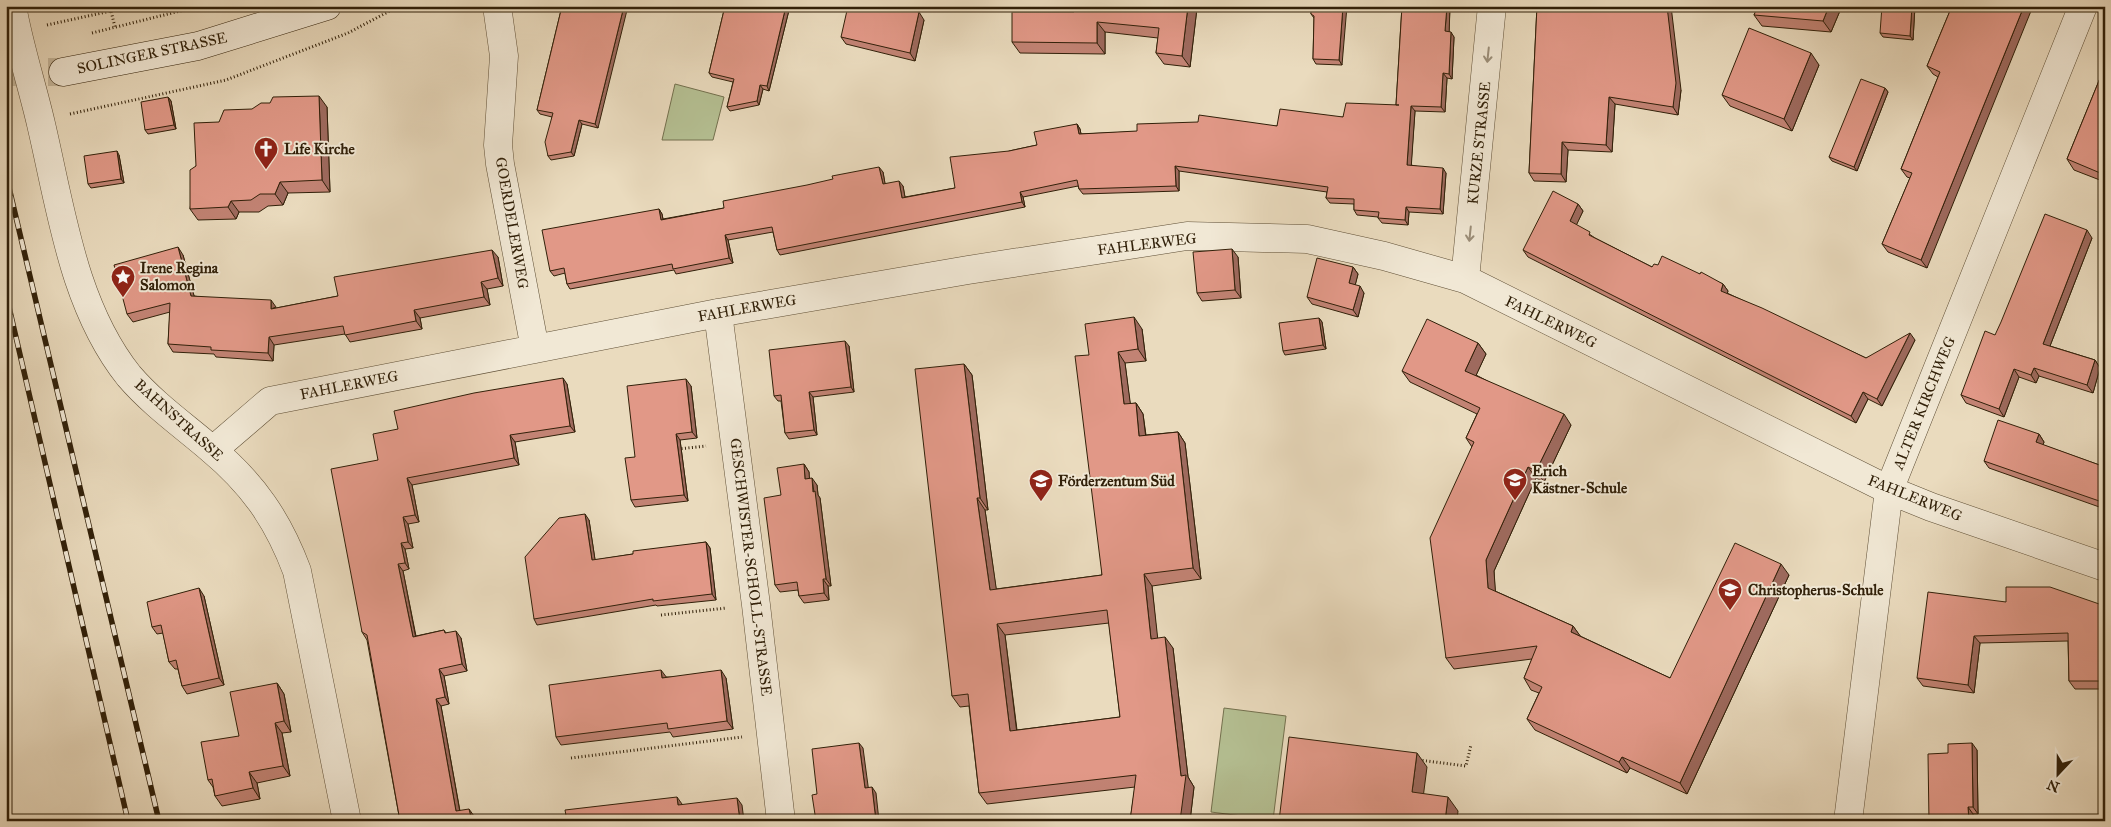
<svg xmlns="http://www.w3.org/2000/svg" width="2111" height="827" font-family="'IM FELL Great Primer',serif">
<rect width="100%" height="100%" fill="#eadbbe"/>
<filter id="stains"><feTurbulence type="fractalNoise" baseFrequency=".004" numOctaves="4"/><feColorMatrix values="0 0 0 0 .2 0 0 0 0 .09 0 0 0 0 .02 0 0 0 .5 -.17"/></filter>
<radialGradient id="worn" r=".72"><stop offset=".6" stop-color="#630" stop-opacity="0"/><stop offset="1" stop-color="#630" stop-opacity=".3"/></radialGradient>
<path fill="#b5c093" stroke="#73704e" d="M675 84 724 97 713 140H662Z
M1224 708 1286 716 1273 820 1211 812Z"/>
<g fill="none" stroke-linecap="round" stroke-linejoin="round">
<path stroke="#c5b69a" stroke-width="28" stroke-dasharray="28 14" stroke-linecap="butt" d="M6 72H63"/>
<defs>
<path id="minor" d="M12 6C19 46 32 85 41 124 61 209 73 306 129 376 153 404 183 425 211 449 253 484 278 520 297 571L347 821
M497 6 504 56 498 145 500 164 535 349
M1465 279 1492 6
M718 313 756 605 781 821
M213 450 270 401 718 313 968 270 1187 236 1307 239 1384 256 1465 279 1889 490 1931 507 2105 567
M1848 821 1889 490 2083 6"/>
<path id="secondary" d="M63 72 198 46 327 6"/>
</defs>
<use href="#minor" stroke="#5f4f36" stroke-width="29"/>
<use href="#secondary" stroke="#312009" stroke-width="29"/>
<path stroke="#312009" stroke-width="3" stroke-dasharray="1 2.5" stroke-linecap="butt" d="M43 9 57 6
M47 25 111 11 115 27
M92 33 200 6
M70 114 226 80 348 33 399 6
M678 449 706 446
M661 615 727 608
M571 758 742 737
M1419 760 1466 766 1471 745"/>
<use href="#minor" stroke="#f1e8d5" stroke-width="28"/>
<use href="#secondary" stroke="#f1e8d5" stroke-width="28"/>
<defs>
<path id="rail" d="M6 175 159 821
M6 294 128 821"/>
</defs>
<use href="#rail" stroke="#312009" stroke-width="5.5"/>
<use href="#rail" stroke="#f1e8d5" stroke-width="4" stroke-dasharray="11" stroke-linecap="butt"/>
</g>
<path fill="#c28374" stroke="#312009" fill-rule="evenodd" d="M562 6 598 128 582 124 574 156 551 160 548 156 552 117 540 114 537 110Z
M725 6H790L769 91 763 89 759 105 730 111 727 107 733 82 712 77 709 73Z
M1311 6 1342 65 1316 64 1313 59 1314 18 1311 14Z
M1402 6H1450L1449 31 1454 37 1452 79 1447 78 1445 112 1415 111 1411 165 1446 173 1443 214 1409 212 1408 225 1382 223 1378 218V217L1357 215 1354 210V204L1330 203 1326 198 1327 192 1179 171V191L1083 194 1079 189 1078 186 1023 197 1025 207 780 255 777 250 773 232 728 240 733 263 676 274 674 270 570 289 567 284 565 273 554 276 550 271 659 209 662 214 663 219 724 208 883 172 885 184 903 186 905 197 955 188 1009 151 1037 145 1077 124 1080 129 1081 134 1277 126 1343 117 1396 105Z
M1537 6 1681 90 1678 115 1615 104 1612 152 1568 150 1566 182 1534 181 1529 173Z
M1758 6H1842L1831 32 1762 26 1754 15Z
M1915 6 1913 40 1883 37 1880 33Z
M1952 6 1927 268 1888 252 1882 244 1910 178 1907 177 1901 169 1938 77 1933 74 1927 66Z
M1197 8 1190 67 1164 64 1156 53 1158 38 1105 32V54L1020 53 1012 42 1074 12Z
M924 20 915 61 846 44 841 37Z
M1819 65 1792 131 1730 106 1722 95Z
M2105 66V182L2074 170 2067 159Z
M1885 88 1888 92 1857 171 1832 161 1829 157Z
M168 97 171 101 176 129 148 134 145 130Z
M327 107 330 192 288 193 283 205 268 206 259 212H239L236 219 198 220 190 209 196 166 219 122Z
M119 155 124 183 91 188 88 184Z
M1578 204 1583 211 1576 225 1595 238 1652 267 1700 274 1723 284 1728 291 1727 293 1866 358 1915 340 1882 406 1868 399 1856 423 1528 257 1523 250Z
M2092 238 2050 346 2095 360 2100 368 2093 393 2039 376 2036 383 2019 377 2004 417 1966 403 1961 395 1995 335Z
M183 255 194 296 276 308 338 296 498 257 503 286 487 289 490 305 420 318 422 329 350 342 345 334 274 345 273 361 216 357 214 354 173 352 168 344 170 312 133 322 127 314Z
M1238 257 1241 298 1202 301 1197 293Z
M1353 267 1358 274 1355 285 1364 293 1358 317 1312 304 1307 297Z
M1319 318 1322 322 1326 349 1285 355 1283 351Z
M1142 329 1146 361 1125 363 1130 404 1136 403 1143 414 1146 435 1178 432 1185 443 1201 579 1152 586 1157 638 1173 648 1188 777 1194 787 1190 821H1130L1135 787 987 804 979 793 969 706 960 707 952 696 964 364 972 375 988 510H985L996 589 1102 575 1089 355ZM1109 623 1120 717 1017 730 1005 635Z
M1478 343 1486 354 1476 375 1571 425 1544 482 1536 478 1494 571 1495 591 1573 626 1580 636 1670 678 1789 575 1687 794 1630 768 1627 773 1535 730 1527 719 1539 693 1531 690 1524 678 1532 659 1454 669 1446 658 1472 447 1466 438 1477 414 1410 382 1402 371Z
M849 346 854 392 813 397 817 435 789 439 785 433 781 401H778L774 396Z
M567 384 575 432 515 442 519 465 412 485 419 522 408 524 413 548 405 549 409 569 403 571 416 636 444 630 446 633 461 638 467 671 444 676 449 704 441 706 460 811 474 816 400 821 367 640 362 632 378 460 398 429Z
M691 386 697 438 680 440 688 501 635 507 631 500Z
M2039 434 2044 442 2043 445 2105 467V509L1989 468 1984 461Z
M804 464 809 472V478L817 485 818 495 820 498 831 586H828L829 600 804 603 799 596 798 590 780 592 775 585 781 495Z
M589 520 595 560 633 554 706 542 710 548 716 600 657 606 656 605 537 625 534 619Z
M204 596 224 685 187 694 182 686 178 669H175L169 662 163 633 157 634 152 627Z
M2006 602 2105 606V689H2075L2069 681 2068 641 1980 643 1974 693 1923 686 1917 678Z
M666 677 726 678 733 729 673 737 670 732 561 745 556 737Z
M277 683 284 694 291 732 282 733 290 776 257 783 260 799 222 806 215 796 213 787 208 780 239 736Z
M1977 750 1978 814H1973V821L1948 753Z"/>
<path fill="#9e6a5e" stroke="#312009" d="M624 6H628L598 128 595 124Z
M786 6H790L769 91 767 86Z
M1188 6H1196L1197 8 1190 67 1182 56Z
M1343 6H1347L1342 65 1339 60Z
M1447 6H1450L1449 36 1445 31Z
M1667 6H1671L1681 90 1678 115 1673 107Z
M1829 6H1842L1831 32 1823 21Z
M1912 6H1915L1913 40 1910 36Z
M2024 6H2033L1927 268 1921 260Z
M919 12 924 20 915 61 910 53Z
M1097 22 1105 32V54L1097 43Z
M1451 32 1454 37 1452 79 1449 74Z
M1811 53 1819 65 1792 131 1784 119Z
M1443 73 1447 78 1445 112 1441 107Z
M760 85 763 89 759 105 757 101Z
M1885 88 1888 92 1857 171 1854 167Z
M319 96 327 107 330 192 322 180Z
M168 97 171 101 176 129 174 125Z
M1609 97 1615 104 1612 152 1606 145Z
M1411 106 1415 111 1411 170 1407 165Z
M579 120 582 124 574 156 571 152Z
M1077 124 1080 129 1082 139 1079 134Z
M1562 142 1568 150 1566 182 1561 174Z
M117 151 119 155 124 183 121 179Z
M1175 166 1179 171V191L1176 186Z
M879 167 883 172 886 189 883 184Z
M1443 168 1446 173 1443 214 1440 209Z
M899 181 903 186 906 203 902 198Z
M280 182 288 193 283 205 275 194Z
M1020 192 1023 197 1025 207 1022 202Z
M231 201 239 212 236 219 228 207Z
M1578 204 1583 211 1575 228 1570 221Z
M1406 207 1409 212 1408 225 1405 220Z
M659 209 662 214 664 225 661 220Z
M2087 230 2092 238 2048 351 2043 344Z
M725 235 728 240 733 263 729 258Z
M178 247 183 255 196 303 191 296Z
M1232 249 1238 257 1241 298 1235 290Z
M492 250 498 257 503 286 498 278Z
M1353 267 1358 274 1354 290 1349 283Z
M481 282 487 289 490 305 484 297Z
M1723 284 1728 291 1726 298 1721 291Z
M1360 286 1364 293 1358 317 1353 310Z
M271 300 276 307 271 309Z
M414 310 420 318 422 329 416 321Z
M1134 317 1142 329 1146 361 1138 349Z
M1319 318 1322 322 1326 349 1323 345Z
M1910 333 1915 340 1882 406 1877 399Z
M269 337 274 345 273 361 268 353Z
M845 341 849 346 854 392 851 387Z
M1478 343 1486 354 1473 382 1465 371Z
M1118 352 1125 363 1132 416 1124 404Z
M2095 360 2100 368 2093 393 2087 385Z
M964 364 972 375 988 510 980 498Z
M2034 368 2039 376 2036 383 2031 375Z
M2014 369 2019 377 2004 417 1999 409Z
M563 378 567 384 575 432 570 426Z
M686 379 691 386 697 438 692 432Z
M809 392 813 397 817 435 814 430Z
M1863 392 1868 399 1856 423 1851 416Z
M1136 403 1143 414 1147 447 1139 436Z
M1564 414 1571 425 1544 482 1536 471Z
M1178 432 1185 443 1201 579 1193 568Z
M676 434 680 440 688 501 684 495Z
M2039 434 2044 442 2041 450 2036 442Z
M510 435 515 442 519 465 514 458Z
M804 464 809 472 810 486 805 479Z
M1528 467 1536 478 1494 571 1496 599 1488 588 1486 560Z
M407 478 412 485 419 522 415 515Z
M812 478 817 485 818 495 820 498 831 586 826 579Z
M977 498 985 510 998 601 990 590Z
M585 514 589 520 596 566 592 560Z
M403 517 408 524 413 548 408 542Z
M706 542 710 548 716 600 712 594Z
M401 543 405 549 409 569 405 563Z
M398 564 403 571 417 644 413 637Z
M1781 564 1789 575 1687 794 1680 783Z
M1144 574 1152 586 1159 650 1151 639Z
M823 579 828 586 829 600 824 593Z
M199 588 204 596 224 685 219 678Z
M997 624 1005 635 1018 742 1010 731Z
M1573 626 1581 637 1571 632Z
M456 631 461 638 467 671 462 664Z
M1974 636 1980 643 1974 693 1968 685Z
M1165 637 1173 648 1188 777 1194 787 1190 821H1180L1181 776Z
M439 669 444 676 449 704 445 697Z
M661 670 667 678H662Z
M721 670 726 678 733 729 727 721Z
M277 683 284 694 291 732 284 721Z
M436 699 441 706 461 818 456 811Z
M275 723 282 733 290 776 283 766Z
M859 743 863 748 869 793 865 788Z
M1972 743 1977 750 1978 814 1973 807Z
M1417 753 1427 767 1422 806 1412 792Z
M1622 757 1630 768 1627 773 1619 762Z
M249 772 257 783 260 799 253 788Z
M872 787 876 793 879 821H876Z
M677 797 682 804 683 812 678 805Z
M1448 797 1458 811 1457 821H1445Z
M737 798 742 805 744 821H740Z
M1968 807 1973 814V821H1969Z
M469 809 474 816 475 821H472Z"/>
<path fill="#e19887" stroke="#312009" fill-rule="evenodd" d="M562 6H624L595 124 579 120 571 152 548 156 545 142 553 113 537 110Z
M725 6H786L767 86 760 85 757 101 727 107 734 79 709 73Z
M848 6H894L919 12 910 53 841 37Z
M1074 6H1188L1182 56 1156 53 1159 28 1097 22V43L1012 42V12H1074Z
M1311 6H1343L1339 60 1313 59 1314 16 1311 14Z
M1402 6H1447L1445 31 1451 32 1449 74 1443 73 1441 107 1411 106 1407 165 1443 168 1440 209 1406 207 1405 220 1378 218 1379 212 1354 210V199L1326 198 1328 187 1175 166 1176 186 1079 189 1077 180 1020 192 1022 202 777 250 772 227 725 235 729 258 673 269 672 264 567 284 564 268 550 271 542 230 659 209 661 220 724 208 723 201 807 185 833 179 832 176 879 167 883 184 899 181 902 198 955 188 950 157 1009 151 1037 145 1034 132 1077 124 1079 134 1137 131V124L1198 122 1199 115 1277 126 1280 109 1343 117 1346 103 1399 105H1396Z
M1537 6H1667L1676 83 1673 107 1609 97 1606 145 1562 142 1561 174 1529 173Z
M1758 6H1829L1823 21 1754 15Z
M1882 6H1912L1910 36 1880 33Z
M1952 6H2024L1921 260 1882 244 1912 173 1901 169 1940 72 1927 66Z
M1749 28 1811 53 1784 119 1722 95Z
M2105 66V175L2067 159Z
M1861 79 1885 88 1854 167 1829 157Z
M319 96 322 180 280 182 275 194H260L251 200 231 201 228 207 190 209V170L196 166 194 123 219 122 224 110 252 109 261 103H270L273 97Z
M168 97 174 125 145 130 141 102Z
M117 151 121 179 88 184 84 156Z
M1553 191 1578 204 1570 221 1590 232 1589 235 1652 267 1654 264 1658 265 1662 256 1700 274 1701 272 1723 284 1721 291 1762 308 1866 358 1910 333 1877 399 1863 392 1851 416 1523 250Z
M2045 214 2087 230 2043 344 2095 360 2087 385 2034 368 2031 375 2014 369 1999 409 1961 395 1985 331 1995 335 2001 322Z
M2105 246V254L2102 253Z
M178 247 191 296 271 300V309L338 296 334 277 492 250 498 278 481 282 484 297 414 310 416 321 345 335 343 326 269 337 268 353 211 350V347L168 344 170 303 127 314 114 265Z
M1232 249 1235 290 1197 293 1193 252Z
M1317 258 1353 267 1349 283 1360 286 1353 310 1307 297Z
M1134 317 1138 349 1118 352 1124 404 1136 403 1139 436 1178 432 1193 568 1144 574 1151 639 1165 637 1181 776 1186 775 1180 821H1130L1136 775 979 793 968 694 952 696 915 369 964 364 980 498H977L990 590 1102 575 1075 356 1089 355 1085 324ZM1107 610 1120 717 1010 731 997 624Z
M1319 318 1323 345 1283 351 1279 323Z
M1427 319 1478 343 1465 371 1564 414 1536 471 1528 467 1486 560 1488 588 1573 626 1571 632 1670 678 1735 543 1781 564 1680 783 1622 757 1619 762 1527 719 1542 687 1524 678 1537 646 1446 658 1430 538 1474 442 1466 438 1480 408 1402 371Z
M845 341 851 387 809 392 814 430 785 433 781 395 774 396 769 350Z
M563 378 570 426 510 435 514 458 407 478 415 515 403 517 408 542 401 543 405 563 398 564 413 637 444 630 445 633 456 631 462 664 439 669 445 697 436 699 456 811 469 809 472 821H400L367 635 362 632 331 469 378 460 373 434 398 429 394 411 474 393Z
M686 379 692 432 676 434 684 495 631 500 625 458 635 457 627 386Z
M1998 420 2039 434 2036 442 2105 467V503L1984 461Z
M804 464 805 479 812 478 813 492 815 491 826 579H823L824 593 799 596 797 582 775 585 764 498 781 495 777 468Z
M585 514 592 560 633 554V551L706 542 712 594 653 601V599L534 619 525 557 559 518Z
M2006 587H2050L2105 606V681H2069L2068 633 1974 636 1968 685 1917 678 1928 592 2006 602Z
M199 588 219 678 182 686 176 660 169 662 161 625 152 627 147 602Z
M661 670 662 678 721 670 727 721 668 729 667 723 556 737 549 685Z
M277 683 284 721 275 723 283 766 249 772 253 788 215 796 212 779 208 780 201 742 239 736 230 692Z
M1289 737 1417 753 1412 792 1448 797 1445 821H1279Z
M859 743 865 788 872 787 876 821H816L812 795 817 794 812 749Z
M1972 743 1973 807H1968L1969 821H1929L1928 754 1948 753V744Z
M677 797 678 805 737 798 740 821H567L565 810Z
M2105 812V821H2099V813Z"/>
<defs><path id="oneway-shaft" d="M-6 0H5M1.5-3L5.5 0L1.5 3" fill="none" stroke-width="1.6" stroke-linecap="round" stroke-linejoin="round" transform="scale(1.25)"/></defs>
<g stroke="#9b8e79">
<use href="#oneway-shaft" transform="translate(1488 55) rotate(96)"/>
<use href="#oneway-shaft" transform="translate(1470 234) rotate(96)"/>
</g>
<defs>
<symbol id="church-pin" viewBox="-11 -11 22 30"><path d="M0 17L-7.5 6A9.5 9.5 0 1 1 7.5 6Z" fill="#8f2418" stroke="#f1e8d5"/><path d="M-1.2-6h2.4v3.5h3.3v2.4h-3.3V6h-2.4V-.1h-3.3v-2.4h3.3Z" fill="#fff"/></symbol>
<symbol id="sight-pin" viewBox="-11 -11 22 30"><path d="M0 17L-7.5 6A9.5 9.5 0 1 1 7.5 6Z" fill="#8f2418" stroke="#f1e8d5"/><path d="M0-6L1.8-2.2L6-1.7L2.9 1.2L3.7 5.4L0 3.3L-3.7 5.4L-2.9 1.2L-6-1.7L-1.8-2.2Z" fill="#fff"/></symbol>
<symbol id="school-pin" viewBox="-11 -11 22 30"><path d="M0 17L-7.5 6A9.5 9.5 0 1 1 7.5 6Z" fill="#8f2418" stroke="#f1e8d5"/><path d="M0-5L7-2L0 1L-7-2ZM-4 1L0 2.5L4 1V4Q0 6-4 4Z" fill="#fff"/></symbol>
</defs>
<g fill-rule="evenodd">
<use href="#church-pin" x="252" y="135" width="28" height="38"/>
<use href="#sight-pin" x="109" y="263" width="28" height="38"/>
<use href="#school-pin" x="1501" y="466" width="28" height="38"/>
<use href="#school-pin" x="1027" y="467" width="28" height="38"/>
<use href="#school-pin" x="1716" y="576" width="28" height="38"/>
</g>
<g text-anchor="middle" stroke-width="4" stroke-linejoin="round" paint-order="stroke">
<g font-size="15" fill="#312009" stroke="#f1e8d5">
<text transform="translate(152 53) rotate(-12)" y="5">SOLINGER STRASSE</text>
<text transform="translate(1479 143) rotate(-84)" y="5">KURZE STRASSE</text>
<text transform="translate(512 223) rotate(80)" y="5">GOERDELERWEG</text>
<text transform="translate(1147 244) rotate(-7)" y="5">FAHLERWEG</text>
<text transform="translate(747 308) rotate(-10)" y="5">FAHLERWEG</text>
<text transform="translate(1551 322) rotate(26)" y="5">FAHLERWEG</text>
<text transform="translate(349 385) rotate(-11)" y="5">FAHLERWEG</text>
<text transform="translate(1924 403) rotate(-68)" y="5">ALTER KIRCHWEG</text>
<text transform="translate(179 420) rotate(42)" y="5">BAHNSTRASSE</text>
<text transform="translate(1915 498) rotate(22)" y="5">FAHLERWEG</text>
<text transform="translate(751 567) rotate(83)" y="5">GESCHWISTER-SCHOLL-STRASSE</text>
</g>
<g font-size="15" font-weight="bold" fill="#312009" stroke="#f1e8d5" text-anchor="start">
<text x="284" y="154">Life Kirche</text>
<text x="140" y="273">Irene Regina<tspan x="140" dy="17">Salomon</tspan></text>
<text x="1532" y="476">Erich<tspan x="1532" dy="17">Kästner-Schule</tspan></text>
<text x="1058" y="486">Förderzentum Süd</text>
<text x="1748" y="595">Christopherus-Schule</text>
</g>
</g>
<rect width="2111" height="827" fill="none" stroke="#eadbbe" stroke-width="25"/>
<rect x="8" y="8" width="2096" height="812" fill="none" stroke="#312009" stroke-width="2.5"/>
<rect x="12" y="12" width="2086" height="802" fill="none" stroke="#312009"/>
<g transform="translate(2058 774) rotate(202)" stroke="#f1e8d5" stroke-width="4" paint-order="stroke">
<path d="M0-4L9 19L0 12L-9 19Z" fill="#312009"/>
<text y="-8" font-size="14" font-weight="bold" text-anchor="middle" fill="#312009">N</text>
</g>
<rect width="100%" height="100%" filter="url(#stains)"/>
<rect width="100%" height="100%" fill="url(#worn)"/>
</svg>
